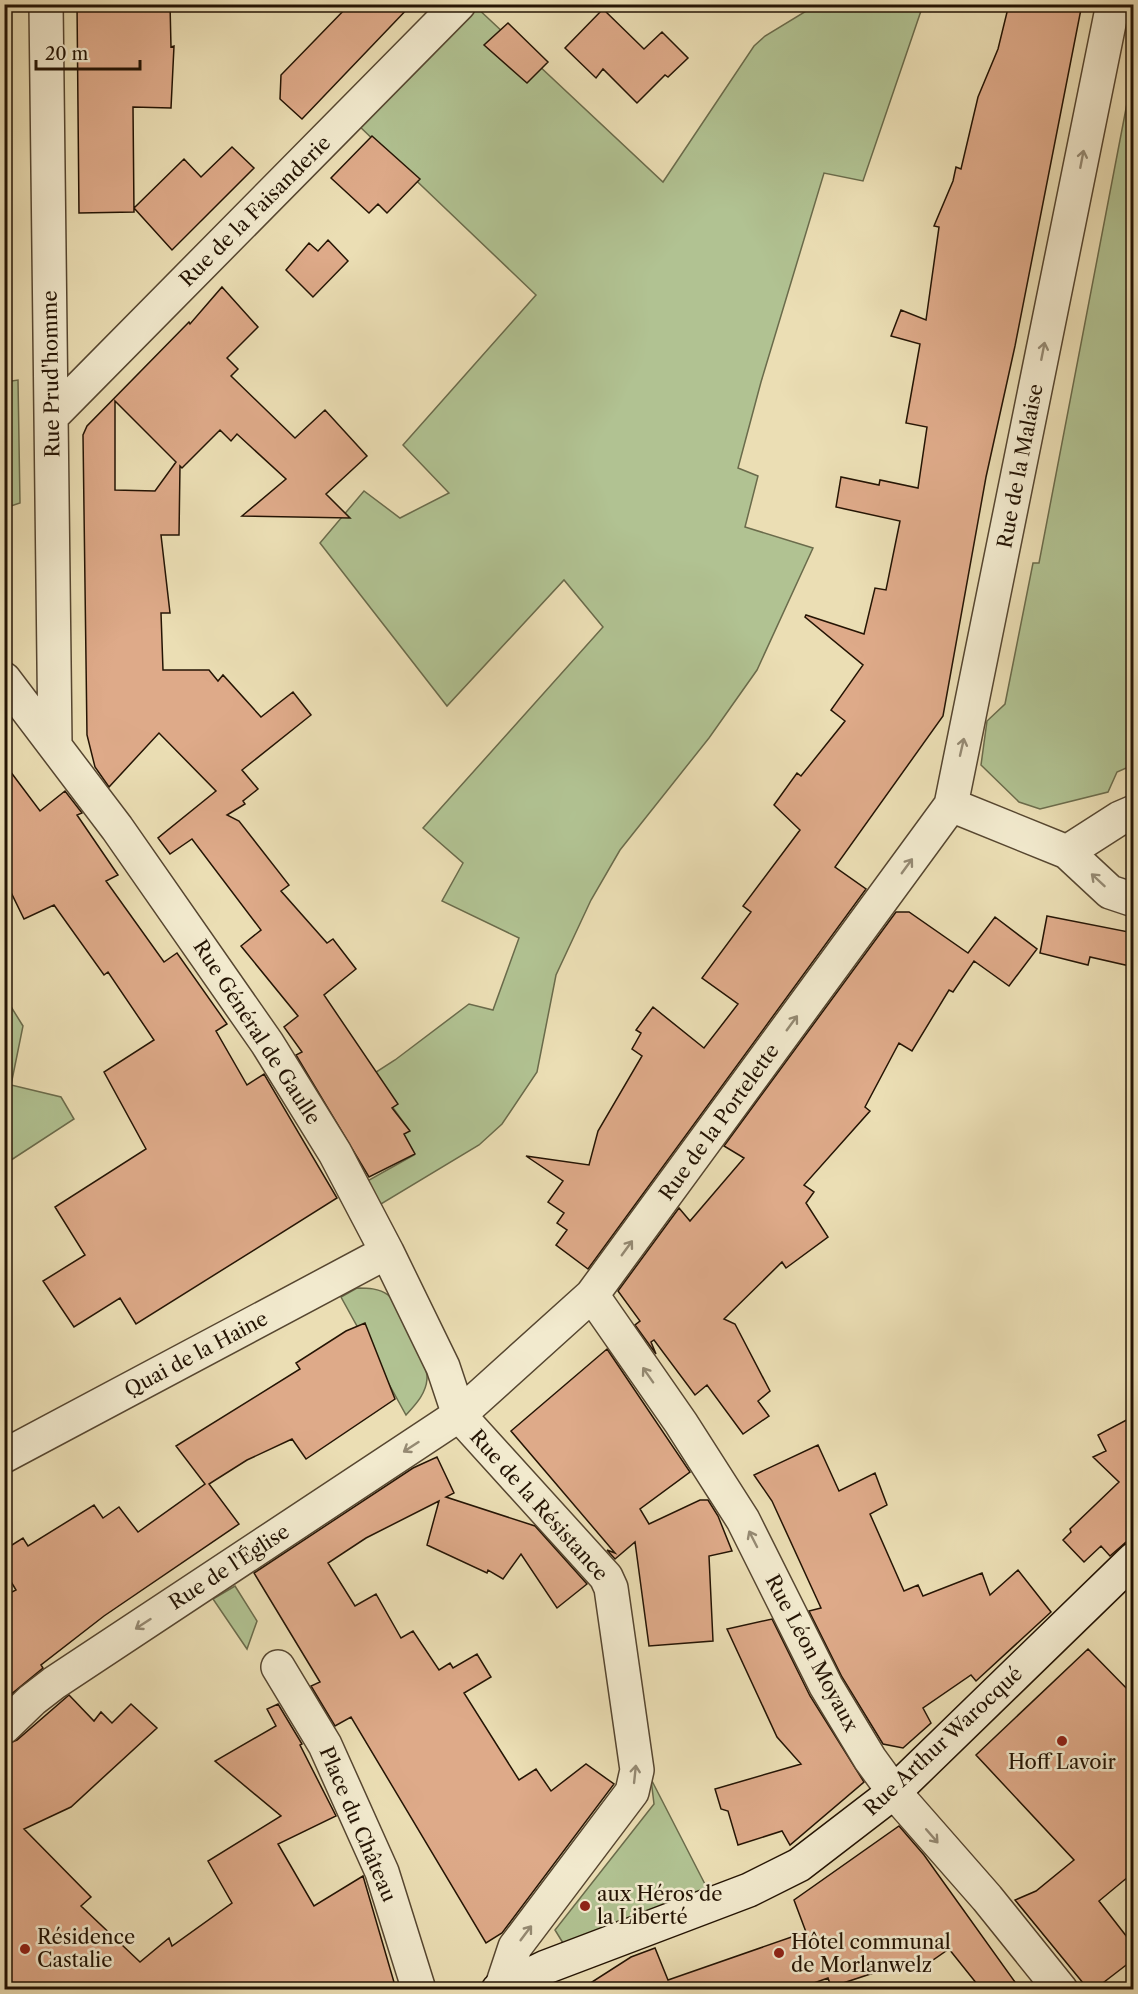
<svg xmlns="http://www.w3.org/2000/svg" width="1138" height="1994" font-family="'Libre Caslon Text',serif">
<rect width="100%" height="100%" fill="#ebdeb4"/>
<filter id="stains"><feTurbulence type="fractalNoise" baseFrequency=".00333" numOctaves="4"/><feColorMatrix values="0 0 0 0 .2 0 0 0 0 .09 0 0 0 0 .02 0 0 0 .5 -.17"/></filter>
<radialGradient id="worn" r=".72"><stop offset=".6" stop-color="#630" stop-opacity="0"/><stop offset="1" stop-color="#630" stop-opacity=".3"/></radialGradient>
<path fill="#b1c292" stroke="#6a6b4b" stroke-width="1.5" d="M474 5 663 182 754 46 765 36 816 5H923L863 181 824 173 761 382 738 468 758 476 745 527 813 548 757 670 709 738 620 850 591 900 556 975 537 1072 502 1124 479 1145 376 1207 362 1184 414 1155 402 1136 409 1130 370 1076 395 1060 469 1004 493 1010 519 938 442 901 463 863 423 828 603 627 564 580 447 706 320 543 364 491 400 518 449 493 403 445 536 295 357 124Z
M1133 72V765L1117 772 1108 792 1040 809 1019 802 981 765 987 721 1005 704 1033 563H1039Z
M18 380 20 503 5 508V382Z
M5 997 23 1026 11 1085 61 1097 74 1119 5 1164Z
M357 1288C367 1288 379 1288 388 1295 401 1305 428 1364 427 1379 426 1394 415 1405 406 1415L341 1297Z
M235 1586 257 1621 247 1649 213 1599Z
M651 1779 708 1890 563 1943 555 1930 654 1804Z"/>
<path fill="#deaa89" stroke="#241404" stroke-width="1.5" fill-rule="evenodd" d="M77 4H170L171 47 174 46 171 108 133 107 134 212 79 213Z
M350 4H412L302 119 280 99 281 75Z
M1009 4H1082L1015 346 986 477 943 716 835 867 866 889 588 1269 556 1245 567 1230 557 1223 564 1213 548 1202 563 1181 526 1156 589 1165 598 1131 642 1056 632 1049 641 1033 636 1030 653 1007 704 1048 738 1004 702 978 751 912 743 906 800 830 774 805 797 773 801 776 845 721 831 710 863 665 805 617 806 615 864 634 875 588 886 590 900 521 836 507 841 477 879 485 880 480 918 488 927 427 906 423 920 344 891 336 901 310 926 320 939 227 934 226 953 181 956 167 961 169 978 97 998 49Z
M603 9 644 49 662 32 688 58 668 77 665 75 637 103 603 69 596 78 565 48Z
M508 23 548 62 527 83 484 45Z
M372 136 420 179 387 213 378 204 369 213 331 178Z
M232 147 254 168 172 250 134 208 184 159 201 177Z
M328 240 348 261 313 297 286 270 309 243 318 251Z
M222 287 258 327 227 358 238 369 231 376 295 438 325 410 367 456 326 494 350 518 242 516 286 479 237 434 231 441 220 430 182 468 180 466 179 535H161L170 613H161L163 670H209L218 681 223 675 261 717 293 692 311 715 242 770 258 789 243 801 245 804 227 815 239 821 289 885 281 891 327 943 333 939 356 969 324 995 398 1104 392 1108 410 1131 404 1134 415 1154 369 1177 296 1055 302 1052 284 1027 298 1016 241 946 261 930 192 839 170 854 158 838 216 791 159 733 109 787 95 767 87 735 83 435 87 426 189 322 190 324ZM115 401 176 462 155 491 115 490Z
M4 763 40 811 65 791 82 813 77 815 118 875 106 881 164 962 177 953 227 1024 216 1031 247 1085 264 1074 337 1198 136 1324 120 1298 74 1327 43 1281 85 1255 55 1207 146 1149 104 1072 154 1040 108 972 104 975 54 905 24 919 4 878Z
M896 912H909L968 953 995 917 1037 949 1009 986 974 961 953 992 949 990 912 1051 899 1043 865 1107 870 1111 804 1185 814 1192 806 1203 828 1237 786 1268 782 1262 724 1319 735 1324 770 1391 758 1401 769 1416 743 1434 707 1385 695 1395 654 1340 651 1342 656 1354 635 1325 640 1321 618 1291 679 1208 690 1221 744 1158 724 1146Z
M1047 916 1134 933V967L1090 957 1088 965 1040 953Z
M365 1323 395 1399 306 1459 292 1439 247 1460 209 1484 239 1524 104 1616 41 1665 43 1668 4 1700V1596L16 1590 4 1570V1550L23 1538 28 1546 94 1505 103 1518 119 1507 138 1532 205 1484 176 1446 300 1369 296 1363 346 1331Z
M607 1349 690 1472 640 1509 649 1524 700 1500H708L718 1516 732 1551 709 1556 713 1641 649 1646 635 1542 615 1559 607 1550 615 1553 511 1431Z
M1134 1416V1535L1110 1556 1101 1546 1084 1562 1063 1540 1071 1532 1070 1529 1119 1482 1093 1457 1106 1451 1098 1435Z
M818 1445 839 1491 875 1473 887 1505 870 1514 904 1591 918 1585 923 1596 982 1573 990 1595 1018 1570 1051 1612 976 1681 971 1675 923 1708 931 1723 903 1748 883 1744 842 1677 809 1611 821 1608 772 1501 754 1475Z
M437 1457 454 1493 446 1497 535 1526 587 1584 557 1608 521 1554 503 1579 488 1570 487 1573 427 1545 439 1501 366 1538 328 1563 355 1606 376 1594 401 1638 413 1631 439 1670 450 1663 453 1668 477 1654 491 1677 464 1693 519 1780 536 1769 551 1791 586 1764 614 1784 502 1933 486 1943 351 1717 335 1726 311 1686 320 1682 254 1573 413 1468Z
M772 1619 810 1696 864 1782 790 1845 782 1831 738 1845 728 1811 721 1809 715 1789 801 1764 777 1737 727 1629Z
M1088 1649 1134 1696V1872L1099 1901 1134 1946V1959L1095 1989H1088L1015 1900 1036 1891 1074 1860 976 1755Z
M69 1695 94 1721 101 1712 112 1723 131 1704 157 1728 71 1807 24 1829 91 1897 81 1906 140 1962 169 1938 172 1946 232 1903 208 1861 281 1816 215 1761 276 1726 267 1709 278 1704 302 1744 300 1745 336 1816 278 1844 314 1906 363 1876 396 1989H4V1745L17 1740Z
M899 1826 924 1855 1020 1989H981L949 1949 920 1969 913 1960 831 1987 828 1978 797 1989H581L631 1957 655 1948 668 1980 806 1932 794 1900Z"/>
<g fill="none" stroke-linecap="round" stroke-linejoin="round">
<defs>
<path id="street" d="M46 4 55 744
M52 416 459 4
M4 679 117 828 267 1043 335 1153 387 1252 443 1367 459 1415 606 1577 611 1588 637 1770 632 1792 515 1947 502 1986
M951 805 1067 852 1110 892 1134 900
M1067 852 1120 818 1134 812
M592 1295 681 1423 743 1520 826 1686 870 1759 894 1792 987 1898 1061 1990
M4 1456 387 1252
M278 1667 325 1745 382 1872 419 1990
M4 1727 32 1700 54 1683 459 1415 592 1295 951 805 1113 4"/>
<path id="secondary" d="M498 1990 546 1967 749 1890 799 1865 894 1792 1134 1559"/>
</defs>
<use href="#street" stroke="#564630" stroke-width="36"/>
<use href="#secondary" stroke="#241404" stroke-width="36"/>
<use href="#street" stroke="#f2eace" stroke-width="33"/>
<use href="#secondary" stroke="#f2eace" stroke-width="33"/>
</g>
<defs><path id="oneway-shaft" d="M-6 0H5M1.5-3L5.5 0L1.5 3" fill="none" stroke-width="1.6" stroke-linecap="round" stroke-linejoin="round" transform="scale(1.5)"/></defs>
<g stroke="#958a73">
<use href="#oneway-shaft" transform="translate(1082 159) rotate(-79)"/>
<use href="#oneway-shaft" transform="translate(1043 351) rotate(-79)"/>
<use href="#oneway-shaft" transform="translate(962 747) rotate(-77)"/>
<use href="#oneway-shaft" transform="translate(907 866) rotate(-54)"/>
<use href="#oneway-shaft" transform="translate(1098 880) rotate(-137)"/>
<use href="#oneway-shaft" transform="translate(792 1023) rotate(-54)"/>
<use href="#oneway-shaft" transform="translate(627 1248) rotate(-54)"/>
<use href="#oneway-shaft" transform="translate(648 1375) rotate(-125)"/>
<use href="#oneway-shaft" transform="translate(411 1447) rotate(147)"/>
<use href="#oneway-shaft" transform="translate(753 1539) rotate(-117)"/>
<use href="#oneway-shaft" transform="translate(143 1624) rotate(147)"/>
<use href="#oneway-shaft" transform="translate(635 1774) rotate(-84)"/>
<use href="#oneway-shaft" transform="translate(932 1836) rotate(49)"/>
<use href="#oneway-shaft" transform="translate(526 1933) rotate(-53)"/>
</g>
<g fill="#8f2418" stroke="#f2eace" stroke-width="2">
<circle cx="1062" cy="1741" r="6"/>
<circle cx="585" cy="1906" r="6"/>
<circle cx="25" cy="1949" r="6"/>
<circle cx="779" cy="1953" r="6"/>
</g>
<g text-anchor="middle" stroke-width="5" stroke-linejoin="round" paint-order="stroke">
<g font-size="20" fill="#241404" stroke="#f2eace">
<text transform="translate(255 211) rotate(-45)" y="7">Rue de la Faisanderie</text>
<text transform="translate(51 374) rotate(-91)" y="7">Rue Prud'homme</text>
<text transform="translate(1020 466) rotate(-79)" y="7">Rue de la Malaise</text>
<text transform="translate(257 1032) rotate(57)" y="7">Rue Général de Gaulle</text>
<text transform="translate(719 1122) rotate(-54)" y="7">Rue de la Portelette</text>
<text transform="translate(196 1354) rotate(-28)" y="7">Quai de la Haine</text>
<text transform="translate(539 1505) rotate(48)" y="7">Rue de la Résistance</text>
<text transform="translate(229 1567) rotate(-33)" y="7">Rue de l'Église</text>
<text transform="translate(812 1653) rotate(62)" y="7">Rue Léon Moyaux</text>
<text transform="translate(943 1741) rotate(-43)" y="7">Rue Arthur Warocqué</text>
<text transform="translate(358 1824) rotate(67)" y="7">Place du Château</text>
</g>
<g font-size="20" fill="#241404" stroke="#f2eace" text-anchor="start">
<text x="1062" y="1769" text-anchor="middle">Hoff Lavoir</text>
<text x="597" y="1901">aux Héros de<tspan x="597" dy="23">la Liberté</tspan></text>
<text x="37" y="1944">Résidence<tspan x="37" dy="23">Castalie</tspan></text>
<text x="791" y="1949">Hôtel communal<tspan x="791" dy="23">de Morlanwelz</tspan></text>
</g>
</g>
<rect width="1138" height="1994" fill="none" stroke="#ebdeb4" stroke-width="24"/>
<rect x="6" y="6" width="1126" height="1982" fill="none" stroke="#241404" stroke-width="3"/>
<rect x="12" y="12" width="1114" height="1970" fill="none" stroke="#241404" stroke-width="1.5"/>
<path d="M36 60v9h104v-9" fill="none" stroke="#241404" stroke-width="3"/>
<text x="45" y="60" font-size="18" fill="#241404" stroke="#f2eace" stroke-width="4.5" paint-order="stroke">20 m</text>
<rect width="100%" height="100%" filter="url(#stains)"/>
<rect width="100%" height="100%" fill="url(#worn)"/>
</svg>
